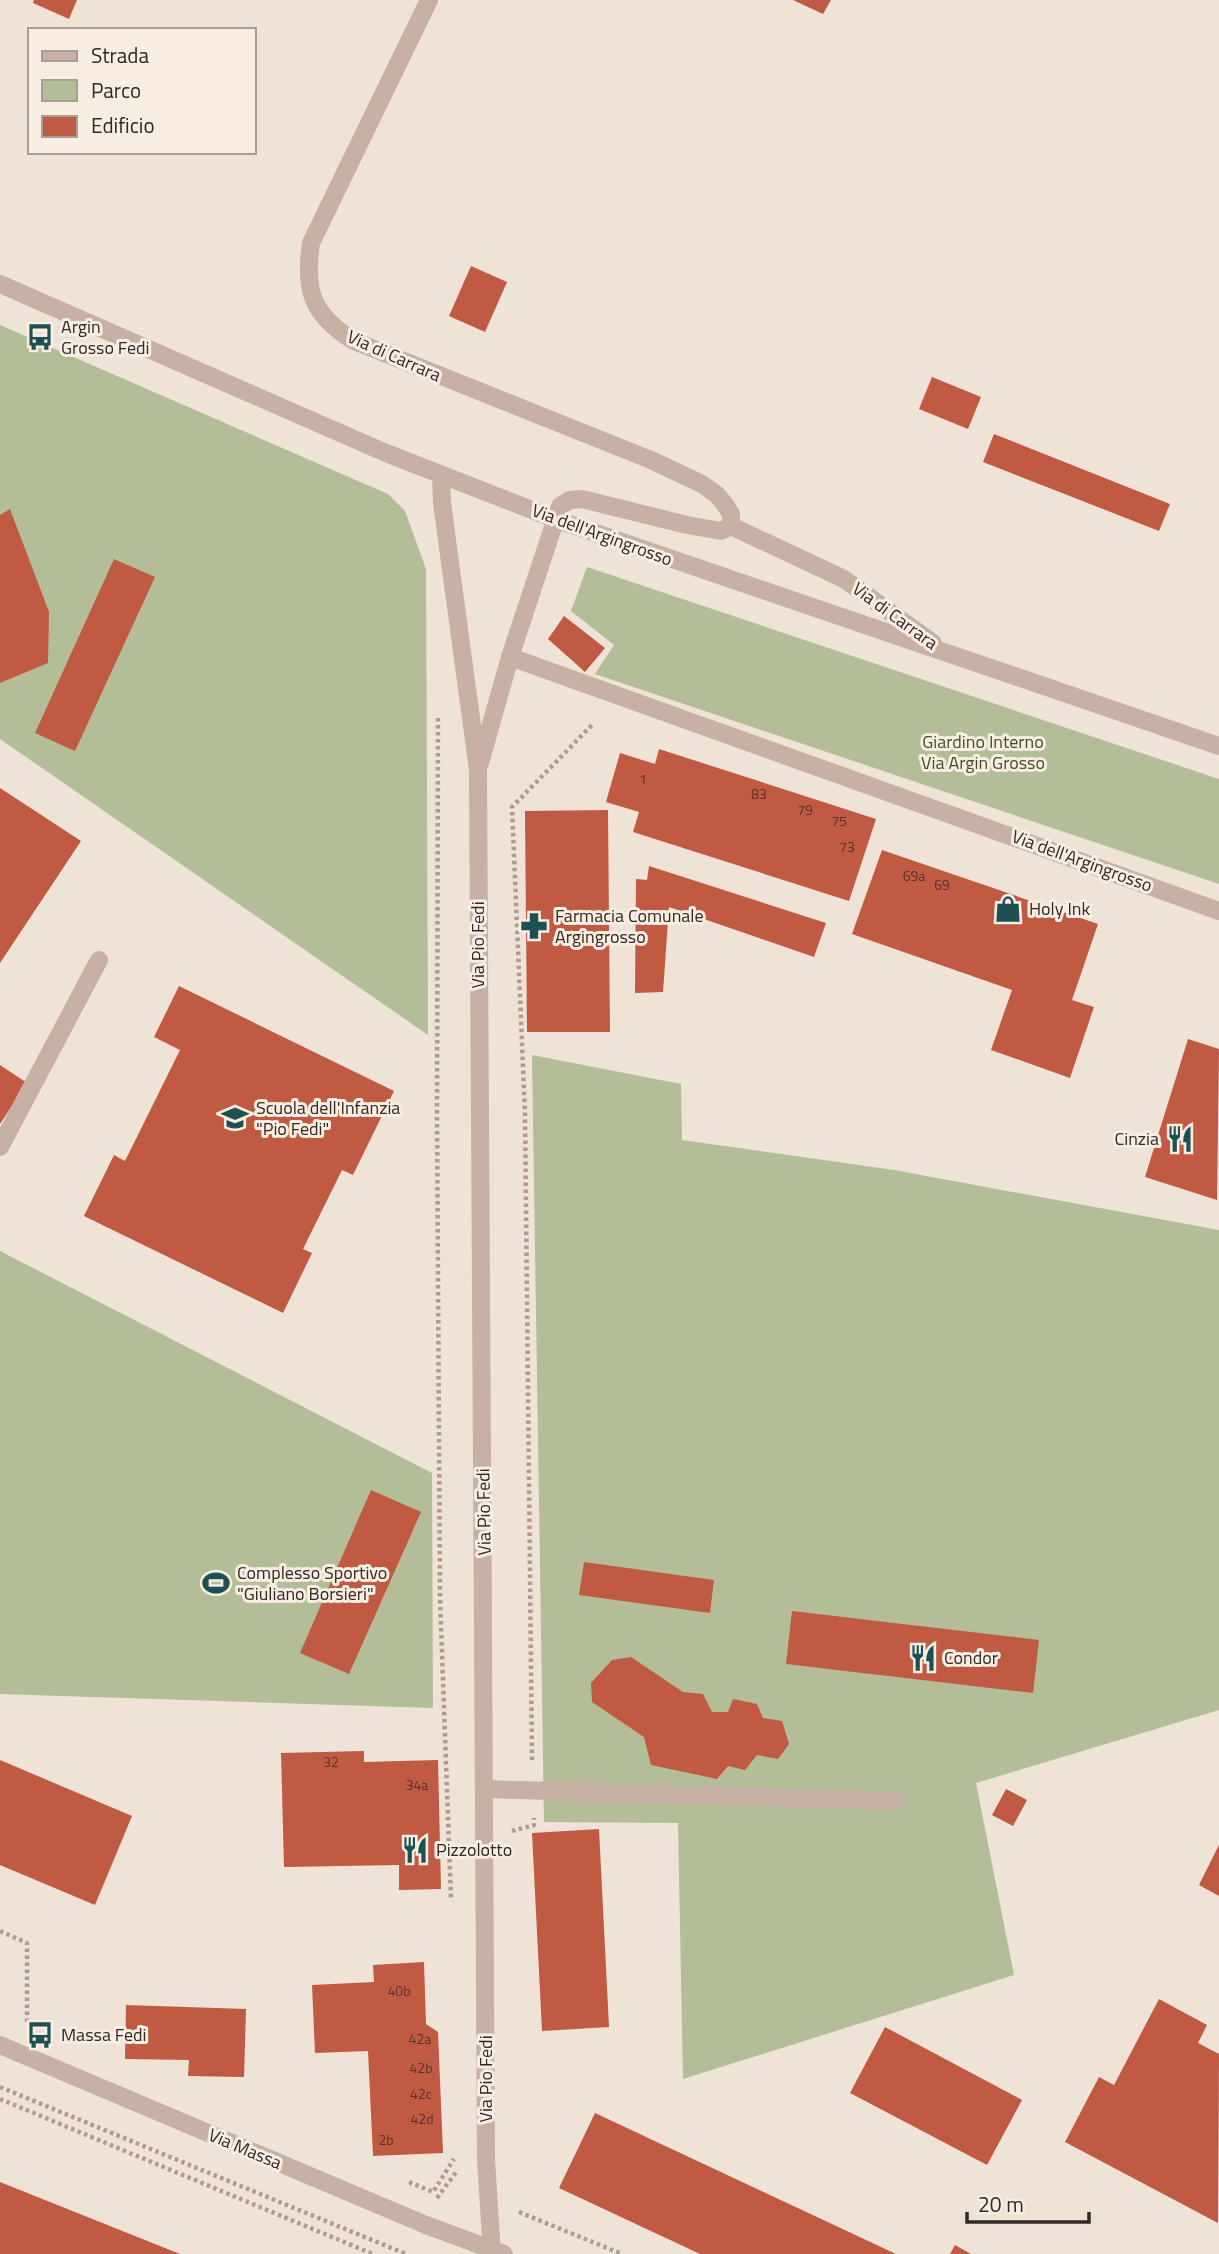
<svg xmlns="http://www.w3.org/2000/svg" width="1219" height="2254" font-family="'Titillium Web',sans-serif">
<rect width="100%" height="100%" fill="#efe2d7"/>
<path fill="#b3bd98" d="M0 325 388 494 405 511 426 569 428 1035 0 739Z
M587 567 1219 779V884L595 674 614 645 571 611Z
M532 1055 681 1084 682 1140 894 1170 1219 1230V1710L976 1783 1014 1975 683 2079 678 1823 544 1822Z
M0 1251 432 1473 433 1708 0 1694Z"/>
<path fill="#c15a43" d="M34 0H77L69 19 33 3Z
M793 0H831L823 14Z
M471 266 507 282 485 332 449 316Z
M932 377 981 397 968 429 919 409Z
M994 434 1170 504 1159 531 983 462Z
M10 509 49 612 48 663 0 683V515Z
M114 559 155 577 75 751 35 733Z
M564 616 605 648 585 672 548 639Z
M659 749 876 819 849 901 633 832 639 812 606 802 620 753 655 764Z
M0 788 81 841 0 963Z
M608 810 610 1032H527L525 811Z
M882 850 1098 924 1072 1000 1094 1007 1070 1078 991 1050 1012 990 852 934Z
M649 866 826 923 814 957 669 907 663 992 635 993 636 879 647 880Z
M179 986 394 1091 353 1175 342 1170 303 1249 312 1253 283 1313 84 1216 114 1155 125 1161 180 1050 154 1037Z
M1188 1039 1219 1049 1217 1200 1145 1177Z
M0 1065 27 1083 0 1124Z
M371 1490 421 1512 349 1674 300 1653Z
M584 1562 714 1580 710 1613 579 1595Z
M792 1611 1039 1640 1033 1693 786 1664Z
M631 1657 683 1692 703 1694 712 1712H728L733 1699 757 1704 763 1718 782 1721 789 1744 778 1759 757 1755 745 1770 728 1766 717 1779 651 1765 644 1737 592 1702 591 1683 612 1660Z
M364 1751V1762L438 1760 441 1889 399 1890V1865L284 1867 281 1753Z
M0 1760 132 1816 95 1905 0 1865Z
M1006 1789 1027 1800 1013 1826 992 1815Z
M599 1829 609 2027 542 2031 532 1833Z
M1219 1845V1896L1199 1885Z
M424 1962 426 2024 438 2032 443 2153 373 2156 368 2051 315 2053 312 1985 374 1982 373 1965Z
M1159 1999 1207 2025 1198 2043 1219 2054 1218 2223 1065 2142 1099 2077 1114 2085Z
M126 2005 246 2009 244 2077 188 2076 189 2060 125 2059Z
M885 2027 1022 2100 987 2165 850 2093Z
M595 2113 896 2254H700L559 2188Z
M0 2182 180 2254H0Z
M955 2245 971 2254H950Z"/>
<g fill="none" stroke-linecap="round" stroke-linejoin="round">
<path stroke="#b29b8e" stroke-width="4.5" stroke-dasharray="3.5 3.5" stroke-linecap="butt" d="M438 718 437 1114 440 1598 451 1899
M532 1760 525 1114 512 807 592 725
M512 1831 534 1825V1818
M0 1931 27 1943V2025
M0 2087 406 2254
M0 2099 373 2254
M409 2182 433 2192 454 2159
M437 2198 457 2171
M519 2212 622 2254"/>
<path stroke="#c6b1a4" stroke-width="18" d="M429 0 311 243C304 291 312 315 354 341L651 460 702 484 716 494 724 503 731 514V526
M0 284 386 453 555 519 1219 746
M441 475 442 503 478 770 486 2160 492 2254
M731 526 844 579 933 643
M510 657 1219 911
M480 763 510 657 560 506 570 500 582 499 687 525 721 531 731 526
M0 1147 99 960
M485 1789 897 1801
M0 2045 426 2225 504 2254"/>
</g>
<defs>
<symbol id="bus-bare" viewBox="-9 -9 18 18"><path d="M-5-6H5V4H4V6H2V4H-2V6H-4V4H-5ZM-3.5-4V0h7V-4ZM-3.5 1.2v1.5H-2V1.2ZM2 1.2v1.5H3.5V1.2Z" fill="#1d5151" stroke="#f7ede2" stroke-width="2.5" paint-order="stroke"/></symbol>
<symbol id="shop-bare" viewBox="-9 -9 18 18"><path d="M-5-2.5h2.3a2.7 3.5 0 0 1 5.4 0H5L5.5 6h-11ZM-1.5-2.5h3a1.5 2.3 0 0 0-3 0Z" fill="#1d5151" stroke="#f7ede2" stroke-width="2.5" paint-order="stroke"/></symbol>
<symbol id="pharmacy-bare" viewBox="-9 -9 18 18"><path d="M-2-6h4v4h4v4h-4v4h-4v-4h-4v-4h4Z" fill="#1d5151" stroke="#f7ede2" stroke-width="2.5" paint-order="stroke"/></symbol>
<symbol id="school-bare" viewBox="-9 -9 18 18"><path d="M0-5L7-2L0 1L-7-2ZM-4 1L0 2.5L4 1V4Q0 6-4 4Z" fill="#1d5151" stroke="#f7ede2" stroke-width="2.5" paint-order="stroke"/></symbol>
<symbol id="restaurant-bare" viewBox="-9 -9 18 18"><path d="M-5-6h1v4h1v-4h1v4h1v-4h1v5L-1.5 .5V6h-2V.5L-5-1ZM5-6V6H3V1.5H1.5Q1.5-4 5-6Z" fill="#1d5151" stroke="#f7ede2" stroke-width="2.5" paint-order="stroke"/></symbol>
<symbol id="stadium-bare" viewBox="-9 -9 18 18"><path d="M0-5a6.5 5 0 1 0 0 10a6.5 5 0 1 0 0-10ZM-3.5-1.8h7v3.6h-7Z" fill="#1d5151" stroke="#f7ede2" stroke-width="2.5" paint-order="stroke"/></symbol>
</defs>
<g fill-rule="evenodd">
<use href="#bus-bare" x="21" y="318" width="38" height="38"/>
<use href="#shop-bare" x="989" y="890" width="38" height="38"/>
<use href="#pharmacy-bare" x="515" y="907" width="38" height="38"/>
<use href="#school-bare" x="216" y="1099" width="38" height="38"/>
<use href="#restaurant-bare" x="1161" y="1120" width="38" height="38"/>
<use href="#stadium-bare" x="197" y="1564" width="38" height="38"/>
<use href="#restaurant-bare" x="904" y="1639" width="38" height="38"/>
<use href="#restaurant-bare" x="396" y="1831" width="38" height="38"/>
<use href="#bus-bare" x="21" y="2016" width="38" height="38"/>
</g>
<g text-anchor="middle" stroke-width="6" stroke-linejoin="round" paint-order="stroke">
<g font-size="14" fill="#56342c">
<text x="643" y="784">1</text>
<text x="759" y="799">83</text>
<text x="805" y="815">79</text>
<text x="839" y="826">75</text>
<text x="847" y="852">73</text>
<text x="914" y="881">69a</text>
<text x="942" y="890">69</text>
<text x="331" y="1767">32</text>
<text x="417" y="1790">34a</text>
<text x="399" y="1996">40b</text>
<text x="420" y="2044">42a</text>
<text x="421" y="2073">42b</text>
<text x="421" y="2099">42c</text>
<text x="422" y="2124">42d</text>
<text x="386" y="2145">2b</text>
</g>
<g font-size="18" fill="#322825" stroke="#f7ede2" text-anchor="start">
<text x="61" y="333">Argin<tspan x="61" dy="21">Grosso Fedi</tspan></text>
<text x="1029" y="915">Holy Ink</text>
<text x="555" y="922">Farmacia Comunale<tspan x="555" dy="21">Argingrosso</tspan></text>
<text x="256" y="1114">Scuola dell'Infanzia<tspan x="256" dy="21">"Pio Fedi"</tspan></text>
<text x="1159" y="1145" text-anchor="end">Cinzia</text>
<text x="237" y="1579">Complesso Sportivo<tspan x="237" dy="21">"Giuliano Borsieri"</tspan></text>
<text x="944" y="1664">Condor</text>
<text x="436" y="1856">Pizzolotto</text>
<text x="61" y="2041">Massa Fedi</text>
</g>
<g font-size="18" fill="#322825" stroke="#f7ede2">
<text transform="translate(394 356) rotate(24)" y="6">Via di Carrara</text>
<text transform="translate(602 535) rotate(20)" y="6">Via dell'Argingrosso</text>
<text transform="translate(895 616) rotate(36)" y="6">Via di Carrara</text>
<text transform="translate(1082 861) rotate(20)" y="6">Via dell'Argingrosso</text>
<text transform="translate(478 945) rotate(-90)" y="6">Via Pio Fedi</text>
<text transform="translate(484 1512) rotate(-91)" y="6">Via Pio Fedi</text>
<text transform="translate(486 2079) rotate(-90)" y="6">Via Pio Fedi</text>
<text transform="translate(245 2149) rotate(23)" y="6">Via Massa</text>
</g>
<g font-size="18" fill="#444f2a" stroke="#f7ede2">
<text x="983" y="748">Giardino Interno<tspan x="983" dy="21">Via Argin Grosso</tspan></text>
</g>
</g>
<rect x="28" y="28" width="228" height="126" fill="#f7ede2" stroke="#a89e96" stroke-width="2"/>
<rect x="42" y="51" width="35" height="10" fill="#c6b1a4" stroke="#a89e96" stroke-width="2"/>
<text x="91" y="63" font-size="21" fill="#322825">Strada</text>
<rect x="42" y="80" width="35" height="21" fill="#b3bd98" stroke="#a89e96" stroke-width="2"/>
<text x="91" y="98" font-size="21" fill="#322825">Parco</text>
<rect x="42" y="116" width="35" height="21" fill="#c15a43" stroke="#a89e96" stroke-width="2"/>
<text x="91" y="133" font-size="21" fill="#322825">Edificio</text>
<path d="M967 2212v10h122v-10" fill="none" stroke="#322825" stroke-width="3.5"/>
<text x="978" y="2212" font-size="21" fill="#322825" stroke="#f7ede2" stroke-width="5" paint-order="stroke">20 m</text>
</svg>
